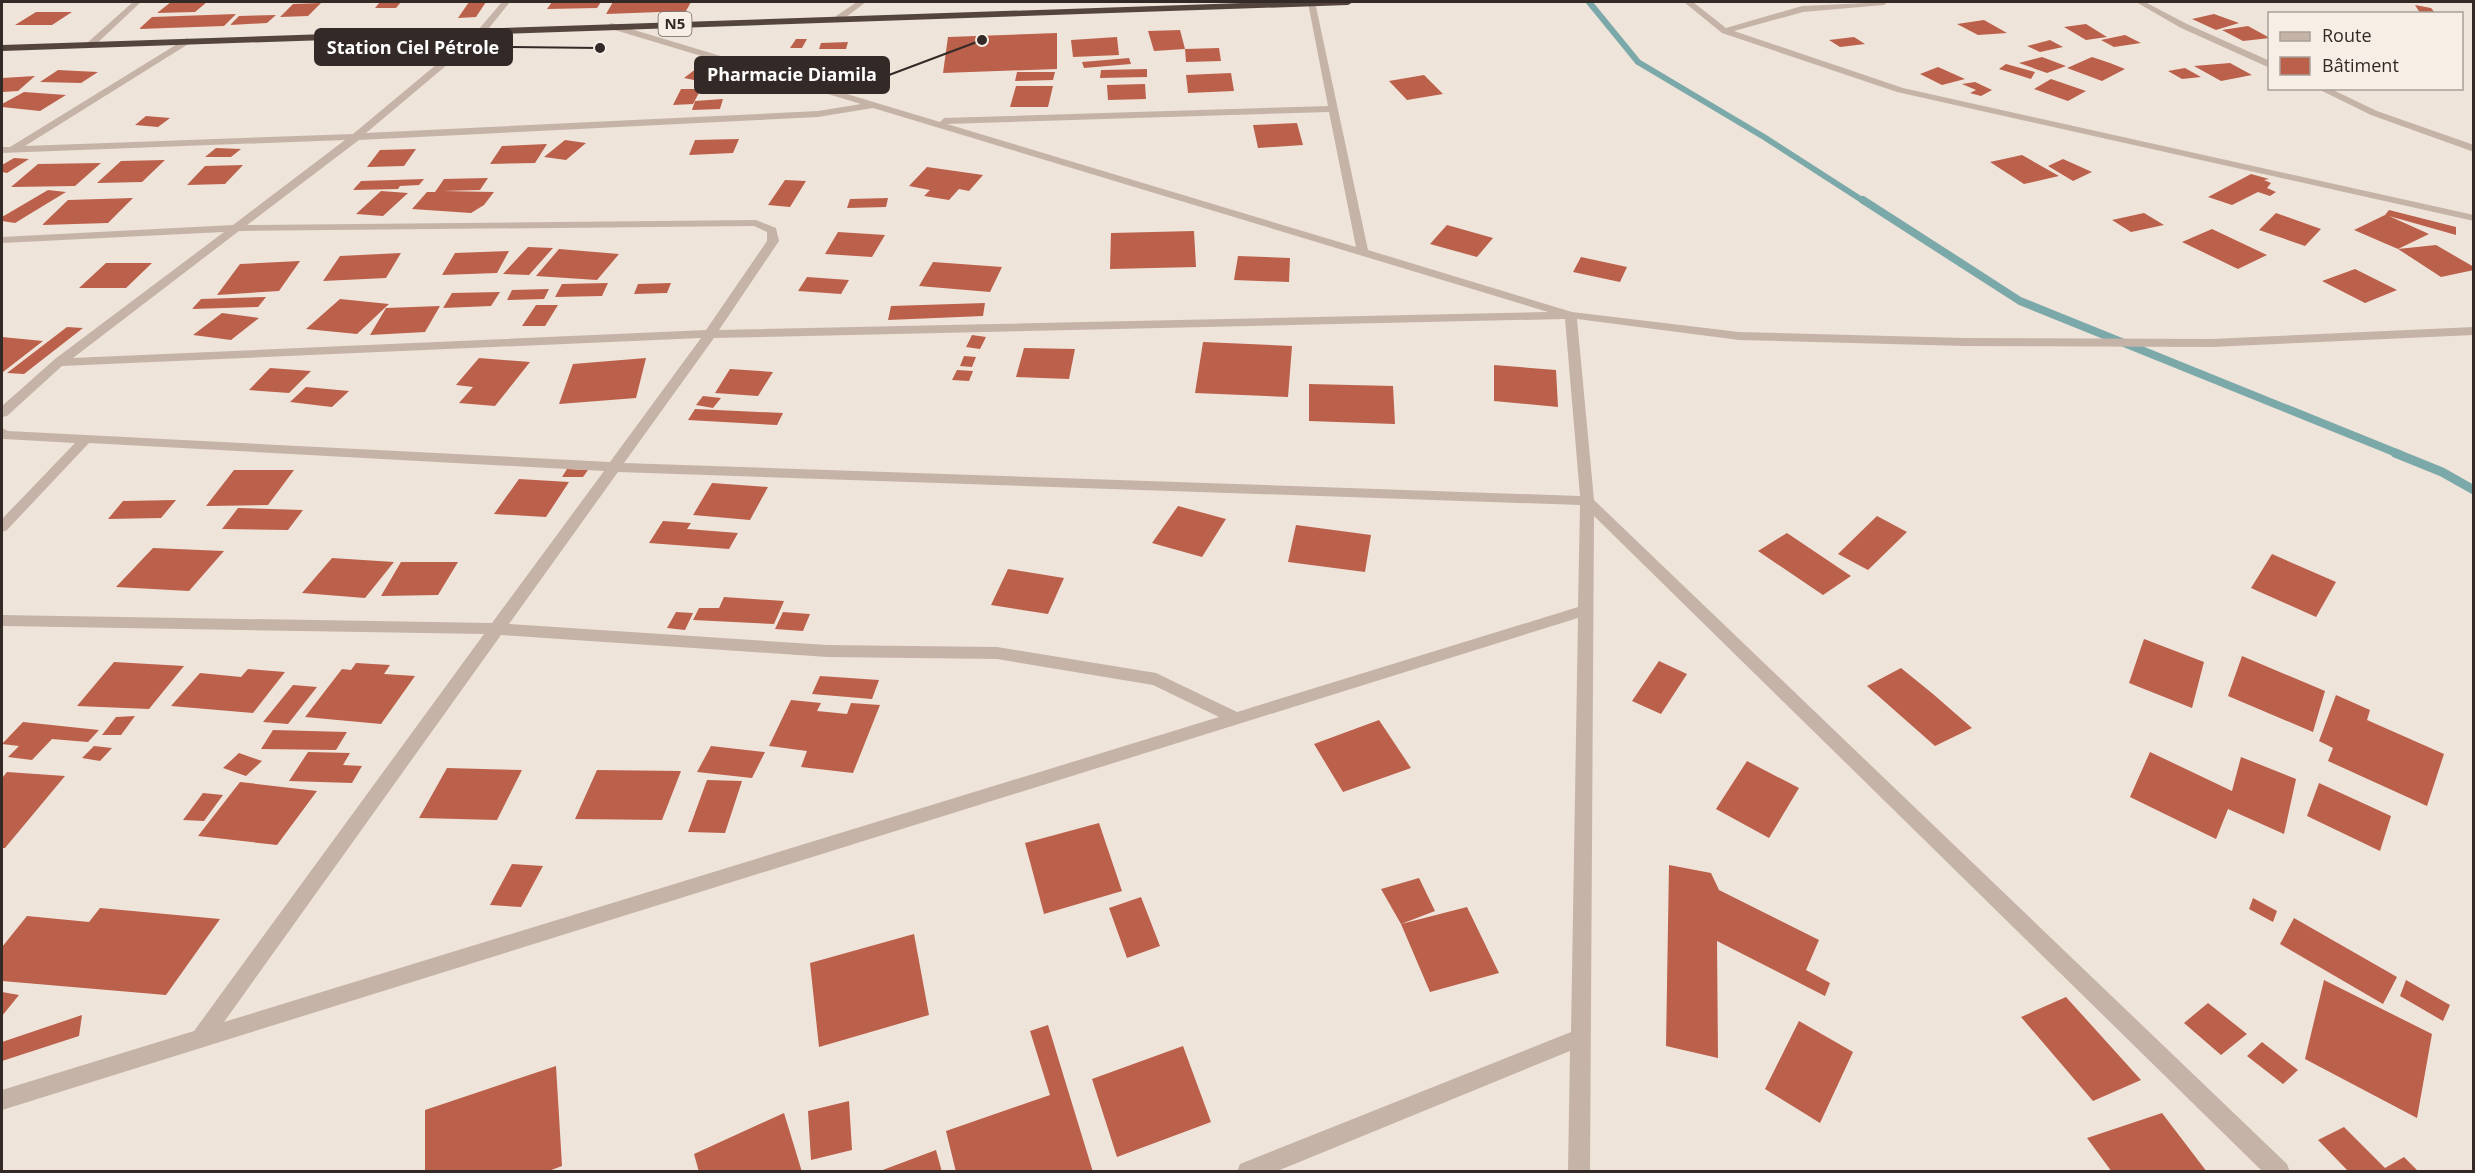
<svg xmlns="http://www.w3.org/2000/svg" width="2475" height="1173" font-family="'Open Sans',sans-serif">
<rect width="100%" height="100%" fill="#efe4da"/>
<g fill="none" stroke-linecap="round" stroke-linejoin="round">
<path stroke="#7ba9a9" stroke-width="6" d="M1589 2 1638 62 1764 137 1865 202"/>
<path stroke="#7ba9a9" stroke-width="8" d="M1863 200 2020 301 2399 454"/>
<path stroke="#7ba9a9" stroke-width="9" d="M2395 453 2442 472 2474 490"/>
</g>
<path fill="#bb604b" d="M171 2H207L195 12 157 13Z
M380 2H401L396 8H375Z
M469 2H486L476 17 458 18Z
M552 2H601L597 8 547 9Z
M613 2H691L686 11 606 14Z
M321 3 308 16 280 17 293 4Z
M2415 5 2431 8 2436 14 2420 13Z
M36 12H72L52 25H15Z
M236 14 224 26 139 29 152 17Z
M2214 14 2239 23 2216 30 2192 19Z
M276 15 267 23 230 25 239 16Z
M1984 20 2007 33 1978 35 1957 24Z
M2086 24 2107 37 2086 40 2064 27Z
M2248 26 2270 38 2243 41 2222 30Z
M1180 30 1185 49 1154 51 1148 31Z
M1057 33V69L943 73 948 37Z
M2125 35 2141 43 2114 47 2101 40Z
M1117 37 1119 55 1073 57 1071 40Z
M1854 37 1865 44 1840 47 1829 40Z
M796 39H807L802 48H790Z
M2050 40 2063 47 2040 52 2027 46Z
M848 42 846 49H819L821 43Z
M1219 48 1221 61 1186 62 1185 49Z
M823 56H845L839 72H816Z
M2042 57 2066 66 2047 73 2019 63Z
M2092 57 2110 63 2125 69 2102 81 2067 68Z
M1129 58 1131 64 1084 68 1082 62Z
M2230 63 2252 75 2221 81 2194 66Z
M2006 64 2035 72 2031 79 1999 69Z
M1938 67 1965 79 1942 85 1920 74Z
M697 68 707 69 694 80 684 78Z
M2185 68 2201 77 2182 79 2168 71Z
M1147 69V77L1100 78 1101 70Z
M58 70 98 72 81 83 40 82Z
M1017 72H1055L1053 80 1015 81Z
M1231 73 1234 91 1188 93 1186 75Z
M1424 75 1443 94 1407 100 1389 81Z
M35 76 18 91 2 92V78Z
M2051 79 2086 91 2068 101 2034 89Z
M1975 82 1992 90 1981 96 1970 93 1976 90 1962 84Z
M1145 84 1146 99 1108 100 1107 85Z
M1016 86H1053L1048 107H1010Z
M681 89H701L693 104 673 105Z
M24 92 66 95 40 111 2 107V104Z
M723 99 720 109 692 110 695 101Z
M146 116 170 118 158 127 135 125Z
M1297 123 1303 145 1258 148 1253 125Z
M739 139 733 153 689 155 695 140Z
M565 140 586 143 566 160 544 157Z
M547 144 535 163 490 164 502 146Z
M216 148 241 149 231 157H205Z
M416 149 404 166 367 167 380 150Z
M2022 155 2059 176 2024 184 1990 162Z
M14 158 29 159 7 173 2 172V165Z
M2063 159 2092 172 2073 181 2048 166Z
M165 160 142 182 97 183 121 161Z
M101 163 75 186 11 187 38 164Z
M243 165 225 184 187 185 205 166Z
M927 167 983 175 969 191 959 189 949 200 924 196 930 190 909 186Z
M2251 174 2269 179 2264 180 2271 183 2267 188 2276 192 2270 196 2258 192 2232 205 2208 197Z
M488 178 480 190 442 191 494 192 484 205 471 213 412 209 427 192H435L444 179Z
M424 179 419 185 400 186 398 189 353 190 361 181Z
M785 180 806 181 790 207 768 205Z
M48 190 66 192 15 223 2 221V217Z
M381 191 408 193 383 216 356 214Z
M133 198 108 223 42 225 68 200Z
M888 198 886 207 847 208 850 199Z
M2389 210 2456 227V235L2389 216 2429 234 2398 249 2354 230 2385 215Z
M2144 213 2164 225 2131 232 2112 220Z
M2276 213 2321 229 2305 246 2259 230Z
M1447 225 1493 238 1477 257 1430 244Z
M2212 229 2267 255 2238 269 2182 242Z
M1194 231 1196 267 1110 269 1111 233Z
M838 232 885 235 872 257 825 254Z
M2436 245 2474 267V270L2441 277 2398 249Z
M528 247 553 248 529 275 503 274Z
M559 249 619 254 597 280 536 276Z
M509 251 497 273 442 275 455 253Z
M401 253 386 278 323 281 340 256Z
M1238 256 1290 258 1289 282 1234 280Z
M1581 257 1627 267 1620 282 1573 272Z
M300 261 279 291 217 295 240 264Z
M933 262 1002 267 990 292 919 286Z
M106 263H152L126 288H79Z
M2355 269 2397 290 2365 303 2322 281Z
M807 277 849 280 841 294 798 291Z
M608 283 602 296 555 297 562 284Z
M671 283 667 293 634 294 638 284Z
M549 289 544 299 507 300 512 290Z
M500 292 491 306 443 308 452 293Z
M266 297 258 307 192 309 201 299Z
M340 299 389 304 357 334 306 329Z
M985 303 983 316 888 320 891 306Z
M536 305H558L545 326H522Z
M440 306 425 332 370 335 386 308Z
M222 313 259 318 231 340 193 335Z
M67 327 83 328 24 374 7 373Z
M972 335 986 337 980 349 966 347Z
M2 337 43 341 3 372Z
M1203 342 1292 346 1288 397 1195 393Z
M1024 348 1075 349 1069 379 1016 377Z
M964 356 976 357 972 367 960 366Z
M479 358 530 362 495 406 459 403 473 387 456 385Z
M646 358 636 398 559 404 573 364Z
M1494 365 1556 370 1558 407 1494 401Z
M270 368 311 371 289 393 249 390Z
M730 369 773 372 758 396 715 393Z
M957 370 973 371 969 381 952 380Z
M1309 384 1393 386 1395 424 1309 421Z
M306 387 349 391 332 407 290 402Z
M703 396 721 398 713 408 696 405Z
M695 409 783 413 777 425 688 420Z
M567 469 588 470 583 477H562Z
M234 470H294L268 505 206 506Z
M519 479 569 482 546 517 494 514Z
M712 483 768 487 750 520 693 515Z
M176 500 161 518 108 519 123 501Z
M1178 506 1226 519 1202 557 1152 543Z
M238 508 303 510 288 530 222 529Z
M1877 516 1907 532 1868 570 1838 554Z
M663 521 691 523 687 529 738 533 729 549 649 543Z
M1296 525 1371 535 1365 572 1288 562Z
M1787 533 1851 576 1823 595 1758 551Z
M153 548 224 551 189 591 116 587Z
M2272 554 2336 582 2316 617 2251 588Z
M332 558 394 562 365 598 302 593Z
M401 562H458L438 595 381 596Z
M1008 569 1064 578 1048 614 991 605Z
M724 597 784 601 774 624 693 620 699 608H719Z
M676 612 693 613 685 630 667 628Z
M783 612 810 614 803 631 775 629Z
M2144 639 2204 662 2192 708 2129 683Z
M2242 656 2325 691 2313 732 2228 696Z
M1659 661 1687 674 1661 714 1632 701Z
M114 662 184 666 149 709 77 706Z
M356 663 390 665 384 674 415 676 381 724 305 717 342 669 351 670Z
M1901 668 1933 694 1972 728 1935 746 1867 686Z
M248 669 285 672 253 713 171 706 200 673 241 677Z
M820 676 879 680 872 699 812 694Z
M293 685 317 687 288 724 263 722Z
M2336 695 2370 710 2367 720 2444 754 2427 806 2328 761 2333 748 2319 741Z
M791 700 821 703 817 711 847 714 851 703 880 705 853 773 801 767 807 751 769 746Z
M135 716 121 735H102L116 717Z
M1379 720 1411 768 1343 792 1314 744Z
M23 722 99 730 88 742 52 739 32 760 8 757 19 746 2 744Z
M273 730 347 732 336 750 261 749Z
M94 746 112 748 100 761 82 758Z
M711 746 765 752 752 778 697 772Z
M308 752 350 753 343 765 362 766 352 783 289 781Z
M2150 752 2232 791 2241 757 2296 779 2284 834 2228 809 2216 839 2130 797Z
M239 753 262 761 246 776 223 768Z
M1747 761 1799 788 1769 838 1716 809Z
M447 768 522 770 497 820 419 818Z
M597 770 681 771 662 820 575 819Z
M7 772 65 776 5 848H2V778Z
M707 780 742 781 725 833 688 832Z
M240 782 317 791 277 845 198 836Z
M2319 783 2391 816 2380 851 2307 816Z
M203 793 223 795 204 821 183 820Z
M1099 823 1122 891 1044 914 1025 843Z
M512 864 543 866 521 907 490 905Z
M1669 865 1711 873 1719 890 1819 940 1806 970 1830 983 1825 996 1717 941 1718 1058 1666 1046Z
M1419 878 1435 911 1401 924 1381 889Z
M1141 897 1160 946 1127 958 1109 908Z
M2253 898 2277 911 2273 922 2249 909Z
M1467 907 1499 973 1430 992 1401 924Z
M100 908 220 919 166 995 2 981V947L27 916 89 922Z
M2294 918 2397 977 2383 1004 2280 944Z
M914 934 929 1015 819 1047 810 963Z
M2324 980 2432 1034 2417 1118 2305 1059Z
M2406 980 2450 1005 2443 1021 2400 996Z
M2 992 19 995 2 1016Z
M2066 997 2141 1080 2093 1101 2021 1017Z
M2208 1003 2247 1034 2221 1055 2184 1023Z
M82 1015 79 1036 2 1061V1042Z
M1799 1021 1853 1052 1820 1123 1765 1089Z
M1048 1025 1093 1172H956L946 1131 1050 1095 1030 1031Z
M2262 1042 2298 1070 2283 1084 2247 1056Z
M1183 1046 1211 1122 1117 1157 1092 1079Z
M556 1066 562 1166 546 1172H425V1110Z
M849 1101 852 1150 811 1160 808 1111Z
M784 1113 802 1172H699L694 1154Z
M2162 1113 2207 1172H2112L2087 1138Z
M2344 1127 2385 1168 2404 1157 2419 1172H2349L2318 1140Z
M936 1150 942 1172H881L880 1171Z"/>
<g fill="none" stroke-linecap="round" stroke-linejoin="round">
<path fill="#c6b3a7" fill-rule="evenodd" d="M133 2H141L93 47H87V43Z
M502 2H510L485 33 366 133 818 111 861 104 608 28 607 26 611 23 940 122 944 118 1328 106 1308 3 1315 2 1368 250 1572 312 1739 332 1964 338 2212 339 2474 327V335L2212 347 1964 346 1739 340 1577 319 1594 500 2287 1164 2290 1172H2263L1594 516 1590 1172H1568L1570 1051 1275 1172H1237L1240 1164 1571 1032 1578 618 2 1110V1090L194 1031 484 634 2 626V615L492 623 604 471 89 443 7 530 2 532V519L75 443 4 439H2V428L8 431 610 462 701 338 62 366 7 416 2 417V406L55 359 224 232 2 243V237L233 225 345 140 2 153V147H10L187 38 191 41 190 43 25 146 353 134 479 29ZM873 108 1548 312 719 330 779 241 776 228 756 220 247 225 359 140 818 117ZM1329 112 1356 247 947 124ZM754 226 767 232V241L706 330 73 358 239 231ZM1565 319 1580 496 624 463 714 338ZM618 472 1580 505 1578 607 1237 712 1156 673 997 647 827 645 509 624ZM501 635 827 657 997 659 1153 685 1219 717 224 1022Z
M857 2H866L842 20H836V16Z
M1684 2H1693L1726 28 1802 6 1888 2 1884 5 1803 12 1734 31 1903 88 2474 215V221L1897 92 1722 33Z
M2136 2H2145L2187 24 2270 61V68L2181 28Z
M2316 88H2329L2377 111 2474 145V152L2371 115Z"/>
<path fill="#53443e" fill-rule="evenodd" d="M1272 2H1353L1348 5 2 51V45Z"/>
</g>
<g text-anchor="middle" stroke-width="5" stroke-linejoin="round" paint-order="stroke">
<rect fill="#f7eee5" stroke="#6e6560" stroke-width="1.5" x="658.5" y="12" width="33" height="24" rx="4.5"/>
<g font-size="15" font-weight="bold" fill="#332a27">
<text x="675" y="29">N5</text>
</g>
</g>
<path fill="none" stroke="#332a27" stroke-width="2" d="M600 48L512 47M982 40L889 75"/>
<g fill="#332a27" stroke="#f7eee5" stroke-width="2">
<circle cx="600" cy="48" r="6"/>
<circle cx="982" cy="40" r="6"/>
</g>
<g fill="#332a27" stroke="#332a27" stroke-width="2">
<rect x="315" y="29" width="197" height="36" rx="6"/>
<rect x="695" y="57" width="194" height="36" rx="6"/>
</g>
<g font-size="18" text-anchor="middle" font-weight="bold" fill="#fff">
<text x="413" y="54">Station Ciel Pétrole</text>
<text x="792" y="81">Pharmacie Diamila</text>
</g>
<rect width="2475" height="1173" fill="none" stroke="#332a27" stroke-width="6"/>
<rect x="2268" y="12" width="195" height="78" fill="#f7eee5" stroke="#a9a099" stroke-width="1.5"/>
<rect x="2280" y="32" width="30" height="9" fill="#c6b3a7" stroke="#a9a099" stroke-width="1.5"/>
<text x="2322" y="42" font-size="18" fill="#332a27">Route</text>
<rect x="2280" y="57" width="30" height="18" fill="#bb604b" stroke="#a9a099" stroke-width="1.5"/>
<text x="2322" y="72" font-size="18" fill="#332a27">Bâtiment</text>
</svg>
